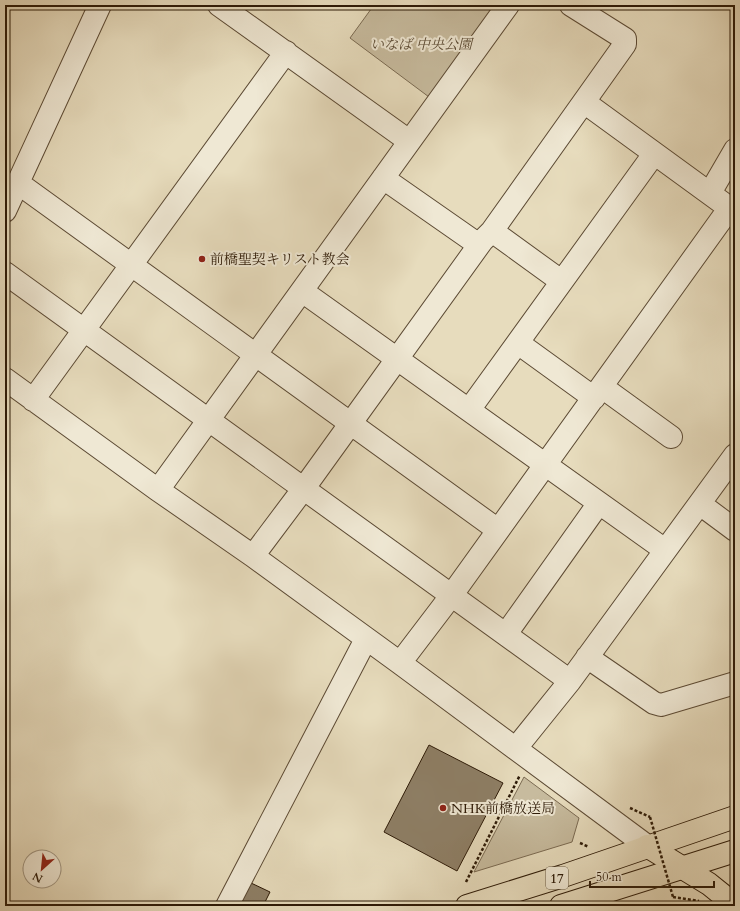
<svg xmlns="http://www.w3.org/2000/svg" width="740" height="911" font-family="Cardo,'Noto Serif JP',serif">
<rect width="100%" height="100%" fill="#e7dcbd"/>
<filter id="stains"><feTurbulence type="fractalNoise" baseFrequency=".005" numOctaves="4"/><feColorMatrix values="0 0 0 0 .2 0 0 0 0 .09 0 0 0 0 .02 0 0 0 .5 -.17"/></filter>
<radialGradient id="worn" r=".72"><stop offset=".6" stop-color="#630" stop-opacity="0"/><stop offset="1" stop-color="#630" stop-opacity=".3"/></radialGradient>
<path fill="#c7bb9e" stroke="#7a6a52" d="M374 5H495L429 97 350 38Z
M524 777 579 818 572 842 474 872Z"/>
<path fill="#8e7f66" stroke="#2d1a07" d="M429 745 503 783 457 871 384 832Z
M251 883 270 892 263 906H239Z"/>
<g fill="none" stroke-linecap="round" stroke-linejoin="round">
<defs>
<path id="minor" d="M219 5 409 141
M383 178 479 245
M18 183 498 530
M710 193 735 150
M5 211 100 5
M492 231 561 281
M5 273 570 681
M302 291 665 550
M518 343 594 398
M5 379 158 490 253 556 400 663 647 846
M602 387 671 437
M33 400 286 52
M469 410 654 154
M158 490 508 5
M700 504 735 530
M253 556 304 488 482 241 492 231 625 44V39L571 5
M506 634 599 503
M587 657 654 703 661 705 735 683
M400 663 451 596 726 213 724 204 584 102
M516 748 570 681 735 455
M227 906 366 639"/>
<path id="major" d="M647 846 709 884 735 905"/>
<path id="highway" d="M467 906 563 876 735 817
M561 906 735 851"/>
</defs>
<use href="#minor" stroke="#5c4a34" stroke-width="24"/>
<use href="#major" stroke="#2d1a07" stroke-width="24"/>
<use href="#highway" stroke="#2d1a07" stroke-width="24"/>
<path stroke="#2d1a07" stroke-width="2.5" stroke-dasharray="3 2" stroke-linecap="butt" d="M630 808 650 817
M580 843 589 847
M466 882 520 775
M673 897 699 901"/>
<use href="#minor" stroke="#efe8d4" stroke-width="22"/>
<use href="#major" stroke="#e7dcbd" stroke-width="22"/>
<use href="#highway" stroke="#e7dcbd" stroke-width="22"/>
<path stroke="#2d1a07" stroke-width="2.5" stroke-dasharray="3 2" stroke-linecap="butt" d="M650 817 673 897"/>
</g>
<g fill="#8f2418" stroke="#efe8d4" stroke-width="1.5">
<circle cx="202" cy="259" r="4"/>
<circle cx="443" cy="808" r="4"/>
</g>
<g text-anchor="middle" stroke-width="4" stroke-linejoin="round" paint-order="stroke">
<rect fill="#efe8d4" stroke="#675844" stroke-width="1" x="546" y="867" width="22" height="22" rx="3"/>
<g font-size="13" font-weight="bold" fill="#2d1a07">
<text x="557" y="883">17</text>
</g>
<g font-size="14" font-style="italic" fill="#5b4a34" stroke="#efe8d4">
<text x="421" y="49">いなば 中央公園</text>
</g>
<g font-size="14" fill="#2d1a07" stroke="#efe8d4" text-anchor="start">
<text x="210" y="264">前橋聖契キリスト教会</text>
<text x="451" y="813">NHK前橋放送局</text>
</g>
</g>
<rect width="740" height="911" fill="none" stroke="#e7dcbd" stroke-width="20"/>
<rect x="6" y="6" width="728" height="899" fill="none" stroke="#2d1a07" stroke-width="2"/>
<rect x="10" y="10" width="720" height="891" fill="none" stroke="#2d1a07"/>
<g transform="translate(42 869) rotate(207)"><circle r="19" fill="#efe8d4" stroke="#a19682"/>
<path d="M0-3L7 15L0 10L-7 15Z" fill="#8f2418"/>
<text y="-6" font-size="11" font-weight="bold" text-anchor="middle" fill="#2d1a07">N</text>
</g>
<path d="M590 881v6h124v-6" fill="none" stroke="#2d1a07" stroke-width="2"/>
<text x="596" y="881" font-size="12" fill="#2d1a07" stroke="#efe8d4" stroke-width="3" paint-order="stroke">50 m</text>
<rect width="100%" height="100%" filter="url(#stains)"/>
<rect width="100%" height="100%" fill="url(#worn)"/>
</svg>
